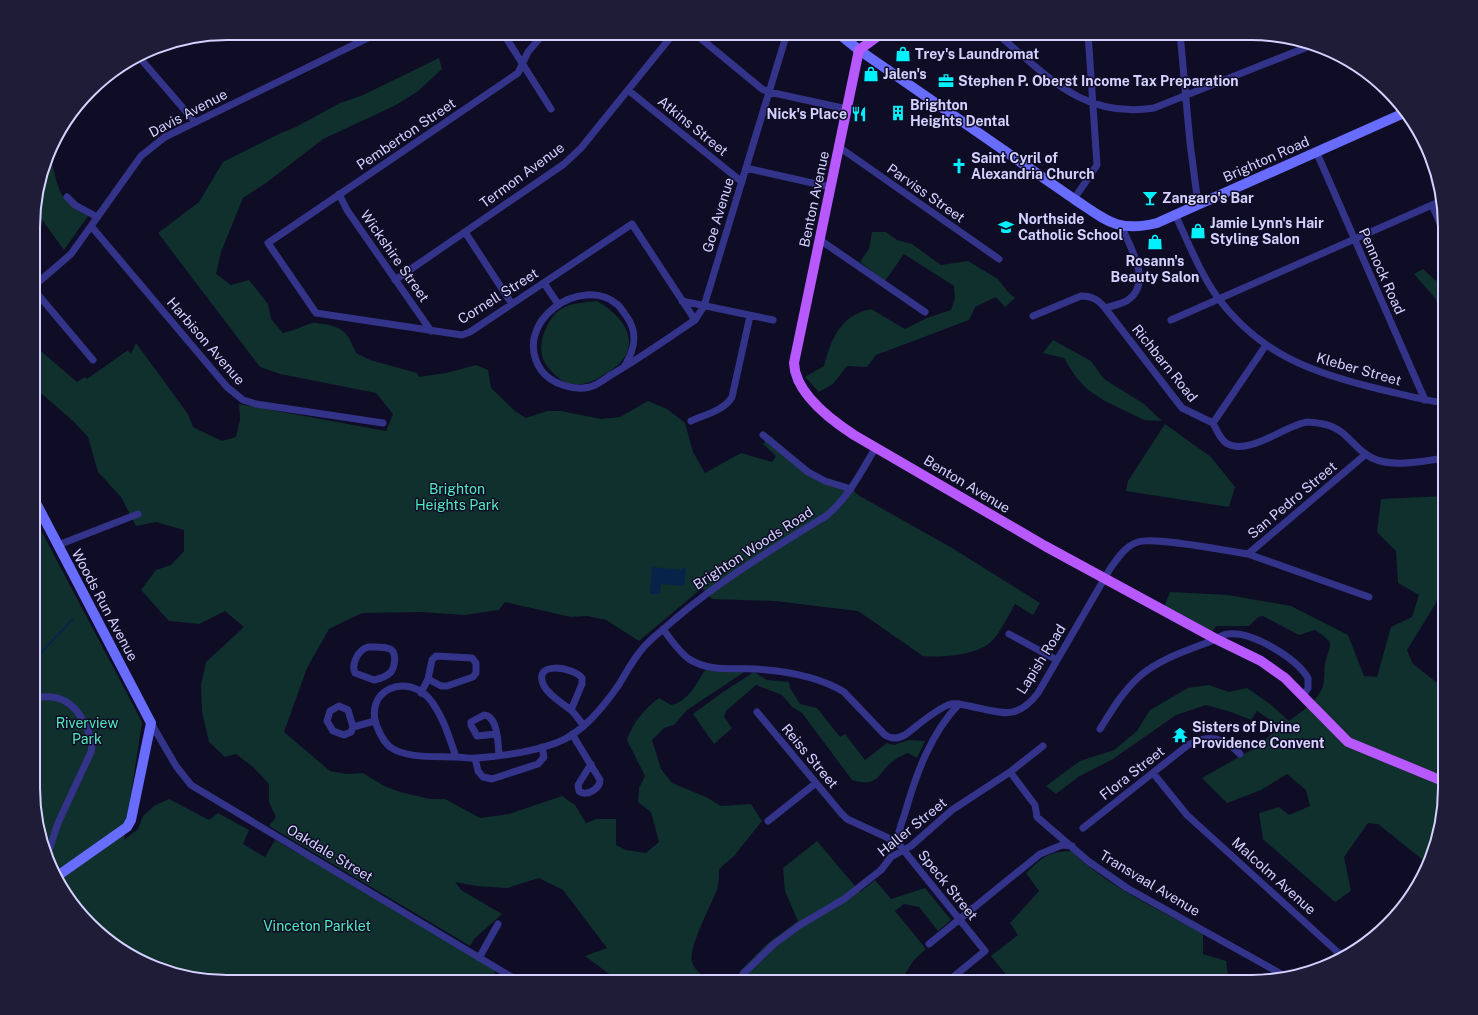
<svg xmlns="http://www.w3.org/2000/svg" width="1478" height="1015" font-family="'Public Sans',sans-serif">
<rect width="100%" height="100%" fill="#0f0c26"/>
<path fill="#0f302d" d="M439 58 442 69 417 92 394 106 323 139 266 183 243 198 221 252 216 274 231 285 249 280 268 304 271 319 283 333C294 331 302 326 312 323 316 322 320 324 324 324 346 328 348 335 356 353L370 360 417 373 419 377 446 373 476 365 488 370 491 388 515 411 526 418 547 411H561L601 419 620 417 648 401 667 409 685 423 693 452 705 473 741 453 772 462 776 456 763 444 771 436 784 450 820 476 846 484 858 495 952 548 1040 603 1033 615 1015 604C1009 614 1000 633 992 641 978 655 942 658 923 656L858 611 775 601 712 599 702 588 639 641 606 620 587 616 571 617 505 602 499 610 464 615 421 612 362 613 329 629 307 668 284 732 330 771 346 774 363 773 384 786 400 792 430 799H445L480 818 509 814 562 796 575 805 586 823 597 819H616V845L626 850 646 853 659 842 651 812 638 802 639 788 645 776 627 740C633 722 644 709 659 698L671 705C688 702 696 684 705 670L746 671 687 710 674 725 664 728 652 740 661 769 672 783 706 797 721 806 751 804 762 821 734 856 719 869C719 875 719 884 717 890 711 905 688 948 692 962 695 971 704 977 711 982H620L585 956 607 948 563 890 539 878 507 888 477 886 455 882 461 890 502 914 474 939 470 946 269 826 276 817 269 802V784L253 767 236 754 225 757 209 742 202 712 201 685 206 662 244 627 225 611 199 624 169 621 141 590 156 570 171 565 184 551V530L156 522 136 526 121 497 98 472 88 437 73 421 35 388V346L77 382 85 377 87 379 128 350 131 354 136 343 188 414 193 427 222 441 236 437 240 420 239 404 386 431 393 414 376 393 280 374 260 367 158 233 199 202 223 162 281 133 296 127 340 103 361 96Z
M49 154C60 187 54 198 88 216L64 250 35 210V202Z
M872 232H886L897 240 912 244 941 265 968 261 998 279 1008 292 1015 298 1005 307 996 297 975 307 969 320 876 355 867 367 847 366 833 384 819 392 805 377 824 366C832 337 840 316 871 309L905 329 927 318 951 310 955 298 954 286 904 254 885 281 860 262 869 249Z
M1423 269 1435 280 1445 284V325L1435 298 1414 274Z
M597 301C633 322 644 354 602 376 592 382 580 387 567 383 559 380 549 370 545 363 535 347 547 318 561 309 571 303 586 302 597 301Z
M1053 340 1091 361 1104 379 1144 404 1162 421 1144 420 1105 401 1087 389 1075 376 1064 358 1043 353Z
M1165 424 1211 457 1235 487 1229 507 1126 491 1128 481Z
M1445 496V582L1441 584 1436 603 1407 650 1413 664 1445 689V800L1437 839 1423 860 1378 824 1368 823 1344 857 1351 891 1335 902 1263 839 1259 813 1279 807 1289 815 1310 806 1306 790 1287 774 1261 790 1227 803 1202 778 1253 749 1281 727 1257 711 1251 720 1231 712 1206 705 1176 715 1113 759 1078 777 1056 794 1046 786 1080 761 1114 750 1137 731 1150 710 1188 688 1209 685 1229 692 1247 688 1270 704 1289 721C1301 712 1318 701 1323 686 1325 679 1324 671 1325 664 1330 642 1337 645 1315 630L1299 635 1263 616 1258 617 1249 626H1216L1210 636 1163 610 1170 592 1228 595 1291 606 1348 635 1364 676 1377 677 1391 627 1412 617 1419 595 1398 583 1396 551 1377 532 1381 499Z
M35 519 142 722 124 840 138 829 143 816 154 806 169 799 209 820 218 813 249 830 243 844 265 857 275 840 299 854 301 852 496 971 487 982H215L164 972 109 942 59 885 35 813Z
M754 672 767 680 789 682 790 688 800 704 817 708 840 737 845 734 865 760 887 743 894 745 909 740 925 741 917 758 908 753C904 755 900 756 896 759 877 771 881 789 852 780L802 713 792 707 782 695 756 685 726 711 724 717 732 728 714 744 693 714 723 692Z
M817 841 860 892 875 880 891 899 925 888 951 920 938 931 919 907 904 904 895 911 926 949 914 960 900 982H750L740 971 768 943 798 921 785 891 783 868Z
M1071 851C1109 887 1158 909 1203 934V954L1226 961 1229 982H1012L991 956 1018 935 1010 923 1039 891 1026 873C1043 857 1047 852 1071 851Z"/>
<path fill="#07234a" d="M652 567 682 570 683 568H686L684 586 661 584 660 594H650Z"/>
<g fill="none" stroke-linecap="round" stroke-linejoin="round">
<path stroke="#07234a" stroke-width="2" d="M35 659 73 619"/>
<path stroke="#333489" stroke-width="7" d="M503 33 551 109
M544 33 528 52 518 73 268 243 316 313 462 335 470 332 632 224 695 320
M694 33 762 89 769 92 847 109
M996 33C1047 75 1082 119 1154 108L1315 44
M1180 33 1190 143 1198 204
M139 57 195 122
M94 87 102 79
M628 90 742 182
M839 147 999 259
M1316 151 1425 400
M746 168 830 187
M339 194 347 210 431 331
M67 197 75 205 97 217
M1074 199 1097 165 1088 33
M1432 205 1445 234
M1175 214C1188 242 1200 273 1218 298 1261 355 1313 373 1379 389 1401 394 1422 400 1445 403
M91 226 227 387 243 400 256 404 383 423
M465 232 512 304
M820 240 925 312
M395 280 564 164 581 148 674 33
M544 283 558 304
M35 285 71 254 141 156 165 137 378 33
M35 291 93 360
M682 301 773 320
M1105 308 1182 408 1213 423
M1033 316 1081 296C1093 296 1098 300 1105 308 1112 306 1122 304 1128 300 1153 282 1130 248 1122 227
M1171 320 1441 201
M1266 345 1213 423C1216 429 1220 439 1226 443 1249 457 1285 425 1307 422 1312 422 1318 423 1323 424 1348 429 1352 448 1372 458 1393 468 1422 461 1445 458
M624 367C634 351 639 334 627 317 624 313 621 308 618 305 581 273 510 323 541 370 551 384 574 391 590 387 597 385 605 379 611 375 640 358 667 339 695 320L704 306 787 33
M691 421C704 415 725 410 732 397L750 316
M763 435 808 472 825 481 851 489
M58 545 138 514
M1248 554 1369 597
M663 629C671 640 679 652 689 659 709 672 734 668 755 669 786 671 818 676 844 692L885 735C892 739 897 739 905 735 917 726 937 708 951 704 957 703 963 705 969 706 1000 712 1016 722 1038 693L1110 569C1117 559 1125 546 1138 542 1153 536 1228 551 1248 554L1366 454
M1009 634 1057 660
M368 647C374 647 384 646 390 649 397 652 395 666 391 672 387 676 379 679 374 680L355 673C351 664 358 650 368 647Z
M421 693 428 679 432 660 436 656 472 658 476 663V673L473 677 447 686H441L428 679
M35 698C45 696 56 696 65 701 79 708 95 737 91 752L58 823 48 853
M339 706 348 710 353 727 351 732 344 735 333 731 327 721 330 711Z
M571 710 582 684V678C574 667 531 660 544 686 550 697 563 703 572 711 576 715 580 721 584 726
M757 712 841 813 847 819 897 842
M151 723 176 766 191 785 520 982
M353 727 375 721
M1100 729C1112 710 1123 691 1140 676 1161 658 1189 650 1214 640 1218 638 1223 634 1228 634 1252 631 1296 658 1308 678V688L1303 696
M496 734 477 736 471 725V722L484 715C498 716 498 744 499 755
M572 734 600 780C600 789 586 797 579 791L578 785 591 764
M456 757C449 737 444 719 432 702 408 670 361 690 378 729 381 736 385 743 390 747 407 759 435 756 456 757 463 757 470 759 477 758 502 756 532 752 556 743 582 734 603 707 618 686 625 675 631 663 639 653 648 640 663 630 675 619 722 579 774 548 826 516 849 497 861 472 876 447
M475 758 478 771 483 777 492 779 538 764 544 757 542 747
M1010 772 1035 805 1037 817 1088 861 1127 888 1283 975
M1153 773 1187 815 1343 957
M768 821 816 783
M1083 828 1188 745C1208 734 1224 737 1240 754
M929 944 1040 854 1062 845 1072 846
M479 958 498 924
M743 974 774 944 800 925 844 899 881 870 891 857 911 846 952 810 1010 772 1043 746
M947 982 985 951 897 842C898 832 902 822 905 813 916 774 931 733 959 704"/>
<path stroke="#686cff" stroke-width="10" d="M838 33 859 50 1074 199C1106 220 1117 233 1157 223L1404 113
M35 501 151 723 131 820 127 827 56 877"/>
<path stroke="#b858ff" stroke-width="10" d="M882 33 859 50 794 363C795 393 831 420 854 435L1045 546 1216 639 1261 661 1285 678 1348 742 1445 782"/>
</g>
<defs>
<symbol id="shop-bare" viewBox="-9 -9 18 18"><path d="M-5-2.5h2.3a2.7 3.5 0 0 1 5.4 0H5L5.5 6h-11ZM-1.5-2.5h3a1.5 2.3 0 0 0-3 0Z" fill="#00f0fc" stroke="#0f0c26" stroke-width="2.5" paint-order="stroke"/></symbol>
<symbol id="office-bare" viewBox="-9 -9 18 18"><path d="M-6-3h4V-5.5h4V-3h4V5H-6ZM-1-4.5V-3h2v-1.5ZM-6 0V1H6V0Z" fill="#00f0fc" stroke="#0f0c26" stroke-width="2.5" paint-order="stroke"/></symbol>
<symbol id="building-bare" viewBox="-9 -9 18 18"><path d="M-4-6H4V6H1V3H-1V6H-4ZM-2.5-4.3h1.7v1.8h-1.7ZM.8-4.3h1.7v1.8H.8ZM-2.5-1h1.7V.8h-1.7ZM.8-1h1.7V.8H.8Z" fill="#00f0fc" stroke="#0f0c26" stroke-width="2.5" paint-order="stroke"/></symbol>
<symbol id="restaurant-bare" viewBox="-9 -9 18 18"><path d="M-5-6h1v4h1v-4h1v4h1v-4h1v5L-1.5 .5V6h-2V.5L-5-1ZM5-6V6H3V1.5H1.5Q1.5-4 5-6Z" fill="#00f0fc" stroke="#0f0c26" stroke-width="2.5" paint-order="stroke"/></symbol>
<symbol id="church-bare" viewBox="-9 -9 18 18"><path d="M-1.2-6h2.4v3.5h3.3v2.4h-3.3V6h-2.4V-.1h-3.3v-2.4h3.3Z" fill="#00f0fc" stroke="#0f0c26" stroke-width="2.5" paint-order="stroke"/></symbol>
<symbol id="bar-bare" viewBox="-9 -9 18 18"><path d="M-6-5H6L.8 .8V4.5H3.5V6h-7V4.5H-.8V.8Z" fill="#00f0fc" stroke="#0f0c26" stroke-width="2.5" paint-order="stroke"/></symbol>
<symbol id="school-bare" viewBox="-9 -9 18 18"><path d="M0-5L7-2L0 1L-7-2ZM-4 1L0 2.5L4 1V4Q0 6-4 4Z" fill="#00f0fc" stroke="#0f0c26" stroke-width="2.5" paint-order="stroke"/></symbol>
<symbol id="temple-bare" viewBox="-9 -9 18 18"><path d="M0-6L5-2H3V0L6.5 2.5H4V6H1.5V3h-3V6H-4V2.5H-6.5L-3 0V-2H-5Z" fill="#00f0fc" stroke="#0f0c26" stroke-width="2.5" paint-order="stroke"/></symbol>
</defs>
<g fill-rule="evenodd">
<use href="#shop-bare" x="892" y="43" width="22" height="22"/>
<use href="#shop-bare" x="860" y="63" width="22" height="22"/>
<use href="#office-bare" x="935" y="70" width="22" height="22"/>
<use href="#building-bare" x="887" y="102" width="22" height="22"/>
<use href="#restaurant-bare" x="848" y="103" width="22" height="22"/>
<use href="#church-bare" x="948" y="155" width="22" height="22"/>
<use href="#bar-bare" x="1139" y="187" width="22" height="22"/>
<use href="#school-bare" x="995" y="216" width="22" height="22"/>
<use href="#shop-bare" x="1187" y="220" width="22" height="22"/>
<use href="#shop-bare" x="1144" y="231" width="22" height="22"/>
<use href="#temple-bare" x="1169" y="724" width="22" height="22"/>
</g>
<g text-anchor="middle" stroke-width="3" stroke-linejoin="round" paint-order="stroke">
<g font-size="14" font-weight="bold" fill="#d4d1ff" stroke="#0f0c26" text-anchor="start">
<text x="915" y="59">Trey's Laundromat</text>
<text x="883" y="79">Jalen's</text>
<text x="958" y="86">Stephen P. Oberst Income Tax Preparation</text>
<text x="910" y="110">Brighton<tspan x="910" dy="16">Heights Dental</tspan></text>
<text x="847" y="119" text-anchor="end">Nick's Place</text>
<text x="971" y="163">Saint Cyril of<tspan x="971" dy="16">Alexandria Church</tspan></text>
<text x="1162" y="203">Zangaro's Bar</text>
<text x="1018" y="224">Northside<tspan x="1018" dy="16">Catholic School</tspan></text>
<text x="1210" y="228">Jamie Lynn's Hair<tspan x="1210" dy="16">Styling Salon</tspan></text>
<text x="1155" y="266" text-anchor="middle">Rosann's<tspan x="1155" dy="16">Beauty Salon</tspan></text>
<text x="1192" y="732">Sisters of Divine<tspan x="1192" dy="16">Providence Convent</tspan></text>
</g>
<g font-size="14" fill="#d4d1ff" stroke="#0f0c26">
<text transform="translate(188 113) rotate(-28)" y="5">Davis Avenue</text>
<text transform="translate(693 126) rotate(39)" y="5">Atkins Street</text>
<text transform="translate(406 134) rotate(-34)" y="5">Pemberton Street</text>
<text transform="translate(1266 159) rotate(-24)" y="5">Brighton Road</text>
<text transform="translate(522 175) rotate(-36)" y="5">Termon Avenue</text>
<text transform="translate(926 193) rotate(35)" y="5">Parviss Street</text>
<text transform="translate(814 199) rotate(-78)" y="5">Benton Avenue</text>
<text transform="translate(718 215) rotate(-73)" y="5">Goe Avenue</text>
<text transform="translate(395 256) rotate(55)" y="5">Wickshire Street</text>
<text transform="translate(1382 271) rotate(66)" y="5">Pennock Road</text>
<text transform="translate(498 296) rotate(-32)" y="5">Cornell Street</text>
<text transform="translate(206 341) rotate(49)" y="5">Harbison Avenue</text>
<text transform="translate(1165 363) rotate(51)" y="5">Richbarn Road</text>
<text transform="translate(1359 369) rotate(16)" y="5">Kleber Street</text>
<text transform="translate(967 484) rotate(31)" y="5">Benton Avenue</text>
<text transform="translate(1292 500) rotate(-40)" y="5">San Pedro Street</text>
<text transform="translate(753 548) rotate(-33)" y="5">Brighton Woods Road</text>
<text transform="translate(105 605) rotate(62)" y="5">Woods Run Avenue</text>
<text transform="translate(1041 659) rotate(-58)" y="5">Lapish Road</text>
<text transform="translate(810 756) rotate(50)" y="5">Reiss Street</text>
<text transform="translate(1132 773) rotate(-38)" y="5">Flora Street</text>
<text transform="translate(912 827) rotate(-39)" y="5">Haller Street</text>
<text transform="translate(330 853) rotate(31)" y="5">Oakdale Street</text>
<text transform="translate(1274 876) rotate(42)" y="5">Malcolm Avenue</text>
<text transform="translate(1150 883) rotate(31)" y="5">Transvaal Avenue</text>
<text transform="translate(948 885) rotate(51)" y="5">Speck Street</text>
</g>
<g font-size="14" fill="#51ebbc" stroke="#0f0c26">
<text x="457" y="494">Brighton<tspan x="457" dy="16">Heights Park</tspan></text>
<text x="87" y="728">Riverview<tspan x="87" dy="16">Park</tspan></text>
<text x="317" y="931">Vinceton Parklet</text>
</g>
</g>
<path d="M0 0H1478V1015H0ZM227 40H1251A187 187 0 0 1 1438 227V788A187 187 0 0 1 1251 975H227A187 187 0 0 1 40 788V227A187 187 0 0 1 227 40Z" fill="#1f1c37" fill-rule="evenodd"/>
<path fill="none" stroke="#d4d1ff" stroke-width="2" d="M227 40H1251A187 187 0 0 1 1438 227V788A187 187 0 0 1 1251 975H227A187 187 0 0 1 40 788V227A187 187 0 0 1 227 40Z"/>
</svg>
